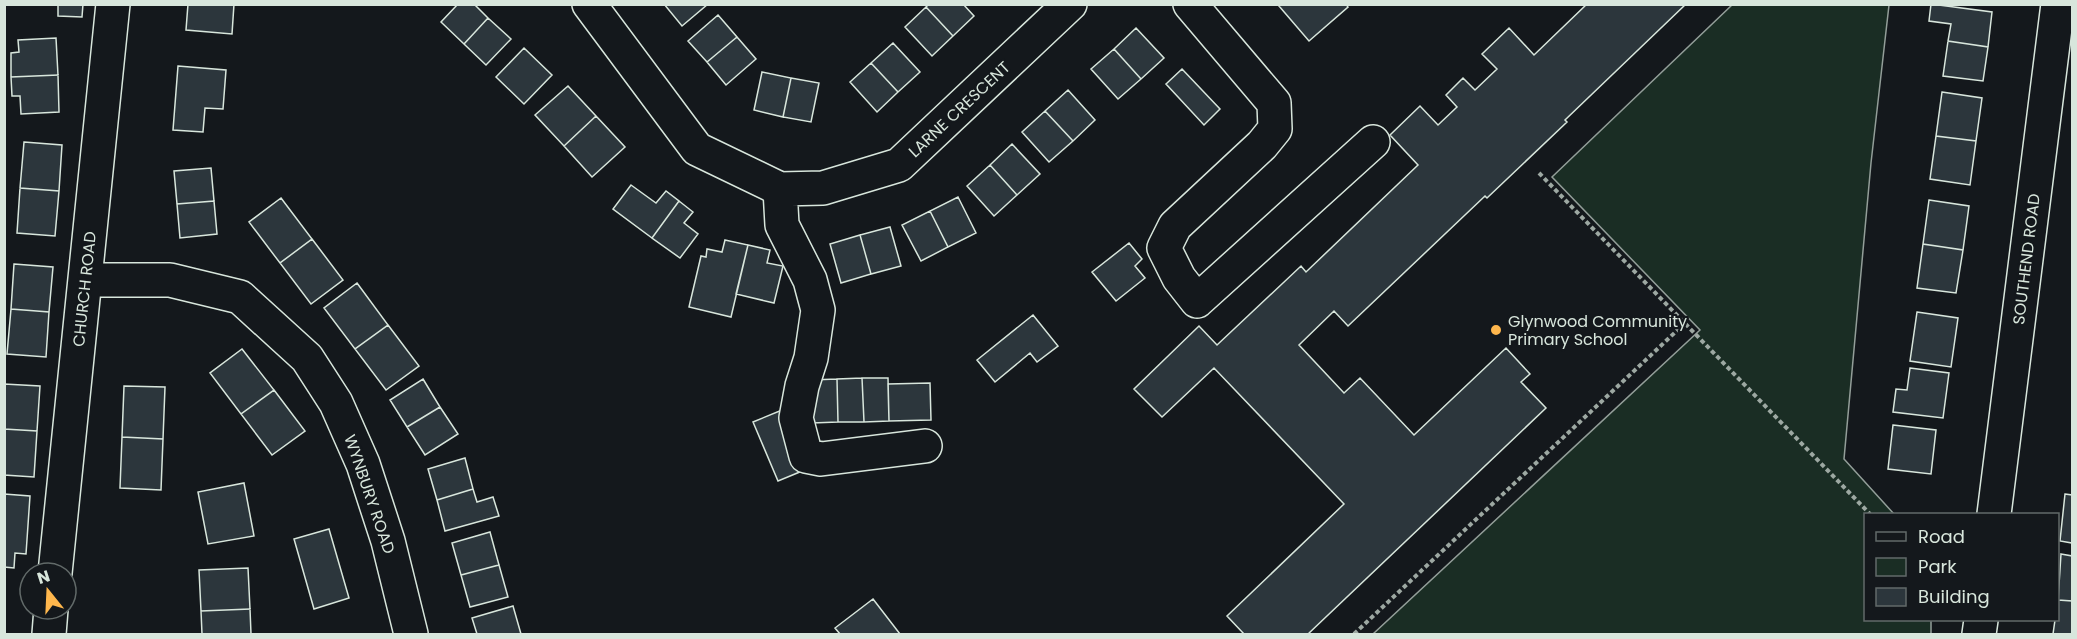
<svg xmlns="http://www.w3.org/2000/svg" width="2077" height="639" font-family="Poppins,sans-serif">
<rect width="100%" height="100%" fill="#14181c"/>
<path fill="#1a2d24" stroke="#939e99" stroke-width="1.5" d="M1732 5H1889L1871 163 1844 459 1894 514H1866V620H1931V634H1373L1700 330 1552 177Z"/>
<path fill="#2c363c" stroke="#d8e6dc" stroke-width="1.5" d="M58 4H83L82 17 58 16Z
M188 4H234L232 34 186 30Z
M458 4H474L488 18 464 44 441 22Z
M664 4H708L682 26Z
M929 4H963L974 16 953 36 926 7Z
M1281 4H1346L1348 7 1309 41 1279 6Z
M1587 4H1686L1565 120 1567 122 1487 198 1485 196 1348 326 1334 311 1299 345 1344 393 1360 378 1414 435 1506 348 1530 374 1521 382 1546 408 1308 634H1244L1227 616 1344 504 1214 368 1162 417 1134 389 1199 326 1217 345 1301 266 1306 272 1418 165 1390 135 1420 106 1438 125 1457 107 1446 95 1463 78 1475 90 1497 69 1482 54 1509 28 1534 55Z
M1931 4 1992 12 1988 47 1948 41 1951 24 1929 21Z
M926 7 953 36 932 56 905 27Z
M718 15 737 37 707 62 688 41Z
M488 18 511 39 486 65 464 44Z
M1136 28 1164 58 1141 79 1114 49Z
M737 37 756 59 726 85 707 62Z
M56 38 58 75 11 77V53L19 52 18 40Z
M1948 41 1988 47 1983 81 1943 76Z
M893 43 920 72 898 92 871 63Z
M524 48 552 75 524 104 496 77Z
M1114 49 1141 79 1118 99 1091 69Z
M871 63 898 92 877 112 850 82Z
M178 66 226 70 223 109 205 108 203 132 173 130Z
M1182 69 1220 109 1204 125 1166 84Z
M762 72 791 78 783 117 754 110Z
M58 75 59 112 21 114 20 96H12L11 77Z
M791 78 819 83 811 122 783 117Z
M568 86 596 116 564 146 535 115Z
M1068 90 1095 120 1073 141 1045 111Z
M1942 92 1982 98 1976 141 1936 136Z
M1045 111 1073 141 1049 162 1022 132Z
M596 116 625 147 592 177 564 146Z
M1936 136 1976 141 1970 185 1930 179Z
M24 142 62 145 59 191 20 188Z
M1012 144 1040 174 1017 195 990 165Z
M990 165 1017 195 994 216 967 186Z
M211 168 214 201 177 204 174 171Z
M631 185 656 203 666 191 679 201 652 238 613 209Z
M20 188 59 191 55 236 17 233Z
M958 197 976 233 948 247 930 211Z
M281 198 312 239 280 263 249 222Z
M1929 200 1969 206 1963 250 1923 244Z
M214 201 217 234 180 238 177 204Z
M679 201 693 212 684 223 698 234 680 258 652 238Z
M930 211 948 247 921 261 902 225Z
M890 227 901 266 871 274 860 235Z
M860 235 871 274 841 283 830 244Z
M312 239 343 280 311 304 280 263Z
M725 240 748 245 731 317 689 307 701 256 706 257 707 249 722 252Z
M1129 243 1142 259 1135 266 1145 278 1116 301 1092 272Z
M1923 244 1963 250 1956 293 1917 288Z
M748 245 770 250 767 263 783 266 774 303 736 294Z
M14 264 53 267 49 312 11 309Z
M357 283 388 325 355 349 324 308Z
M11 309 49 312 46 357 7 354Z
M1917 312 1958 318 1951 367 1910 361Z
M1033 315 1058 346 1037 362 1030 353 995 382 977 360Z
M388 325 419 366 386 390 355 349Z
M242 349 274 390 241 414 210 373Z
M1910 368 1949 373 1943 418 1893 412 1896 389 1907 390Z
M862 378H888L889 421 864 422Z
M862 378 864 422H838L837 379Z
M423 379 440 407 407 427 390 400Z
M837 379 838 422 812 423 811 380Z
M930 383 931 420 889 421 888 384Z
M4 384 40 386 37 431 4 429Z
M124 386 165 387 163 439 122 437Z
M274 390 305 431 272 455 241 414Z
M440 407 458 434 425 455 407 427Z
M782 410 807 469 778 481 753 422Z
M1893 425 1936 430 1931 474 1888 469Z
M4 429 37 431 34 477 4 475Z
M122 437 163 439 161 490 120 488Z
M465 458 473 489 437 500 428 469Z
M244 483 254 536 208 544 198 492Z
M473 489 477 502 493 497 499 516 445 531 437 500Z
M4 494 30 496 26 554 15 553 14 568 4 567Z
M2065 494 2072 495V543L2060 541Z
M329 529 349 598 314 609 294 539Z
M490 532 499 565 461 575 452 543Z
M2061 554 2072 556V601L2058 600Z
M499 565 508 597 470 607 461 575Z
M248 568 250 609 201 611 199 570Z
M873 599 900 634H840L835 628Z
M2058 600 2072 601V634H2053L2055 620H2058Z
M513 606 521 634H477L472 618Z
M250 609 251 634H202L201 611Z"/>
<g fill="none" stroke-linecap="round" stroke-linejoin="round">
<defs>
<path id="minor" d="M589 4 697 149 780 189 823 188 899 165 1070 4
M1190 4 1274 103 1275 129 1262 145 1175 226 1164 248 1179 278 1197 301 1373 142
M780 189 782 225 810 280 818 310 811 358 802 386 796 418 806 456 821 459 925 446
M85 280H170L240 297 307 358 336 403 363 464 388 541 411 634
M1994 514 2058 4
M55 573 113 4
M49 634 51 609
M1979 634 1981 620"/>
</defs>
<use href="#minor" stroke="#d8e6dc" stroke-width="36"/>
<path stroke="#9da8a2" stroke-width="4" stroke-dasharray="4.5 3" stroke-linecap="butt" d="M1539 173 1870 514
M1354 634 1684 324"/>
<use href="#minor" stroke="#14181c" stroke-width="33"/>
</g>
<circle fill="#ffb74d" stroke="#14181c" stroke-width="2" cx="1496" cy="330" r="6"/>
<g text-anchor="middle" stroke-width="4.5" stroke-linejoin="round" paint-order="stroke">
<g font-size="16" fill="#d8e6dc" stroke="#14181c">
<text transform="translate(959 109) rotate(-43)" y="6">LARNE CRESCENT</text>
<text transform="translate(2026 259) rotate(-83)" y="6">SOUTHEND ROAD</text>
<text transform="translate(84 289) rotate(-84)" y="6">CHURCH ROAD</text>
<text transform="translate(370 494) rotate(71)" y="6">WYNBURY ROAD</text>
</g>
<g font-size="16" fill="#d8e6dc" stroke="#14181c" text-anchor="start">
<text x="1508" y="327">Glynwood Community<tspan x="1508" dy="18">Primary School</tspan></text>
</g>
</g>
<rect width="2077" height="639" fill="none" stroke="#d8e6dc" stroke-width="12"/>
<rect x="1864" y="513" width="195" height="108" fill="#14181c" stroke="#626a69" stroke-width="1.5"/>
<rect x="1876" y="532" width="30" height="9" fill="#14181c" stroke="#626a69" stroke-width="1.5"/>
<text x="1918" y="543" font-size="18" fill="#d8e6dc">Road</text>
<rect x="1876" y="558" width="30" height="18" fill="#1a2d24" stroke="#626a69" stroke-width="1.5"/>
<text x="1918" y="573" font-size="18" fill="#d8e6dc">Park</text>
<rect x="1876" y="588" width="30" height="18" fill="#2c363c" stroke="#626a69" stroke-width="1.5"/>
<text x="1918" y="603" font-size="18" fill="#d8e6dc">Building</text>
<g transform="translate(48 591) rotate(342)"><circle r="28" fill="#14181c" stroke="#626a69" stroke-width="1.5"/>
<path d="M0-4.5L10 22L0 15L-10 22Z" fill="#ffb74d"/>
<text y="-9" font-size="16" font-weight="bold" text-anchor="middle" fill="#d8e6dc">N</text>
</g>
</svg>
